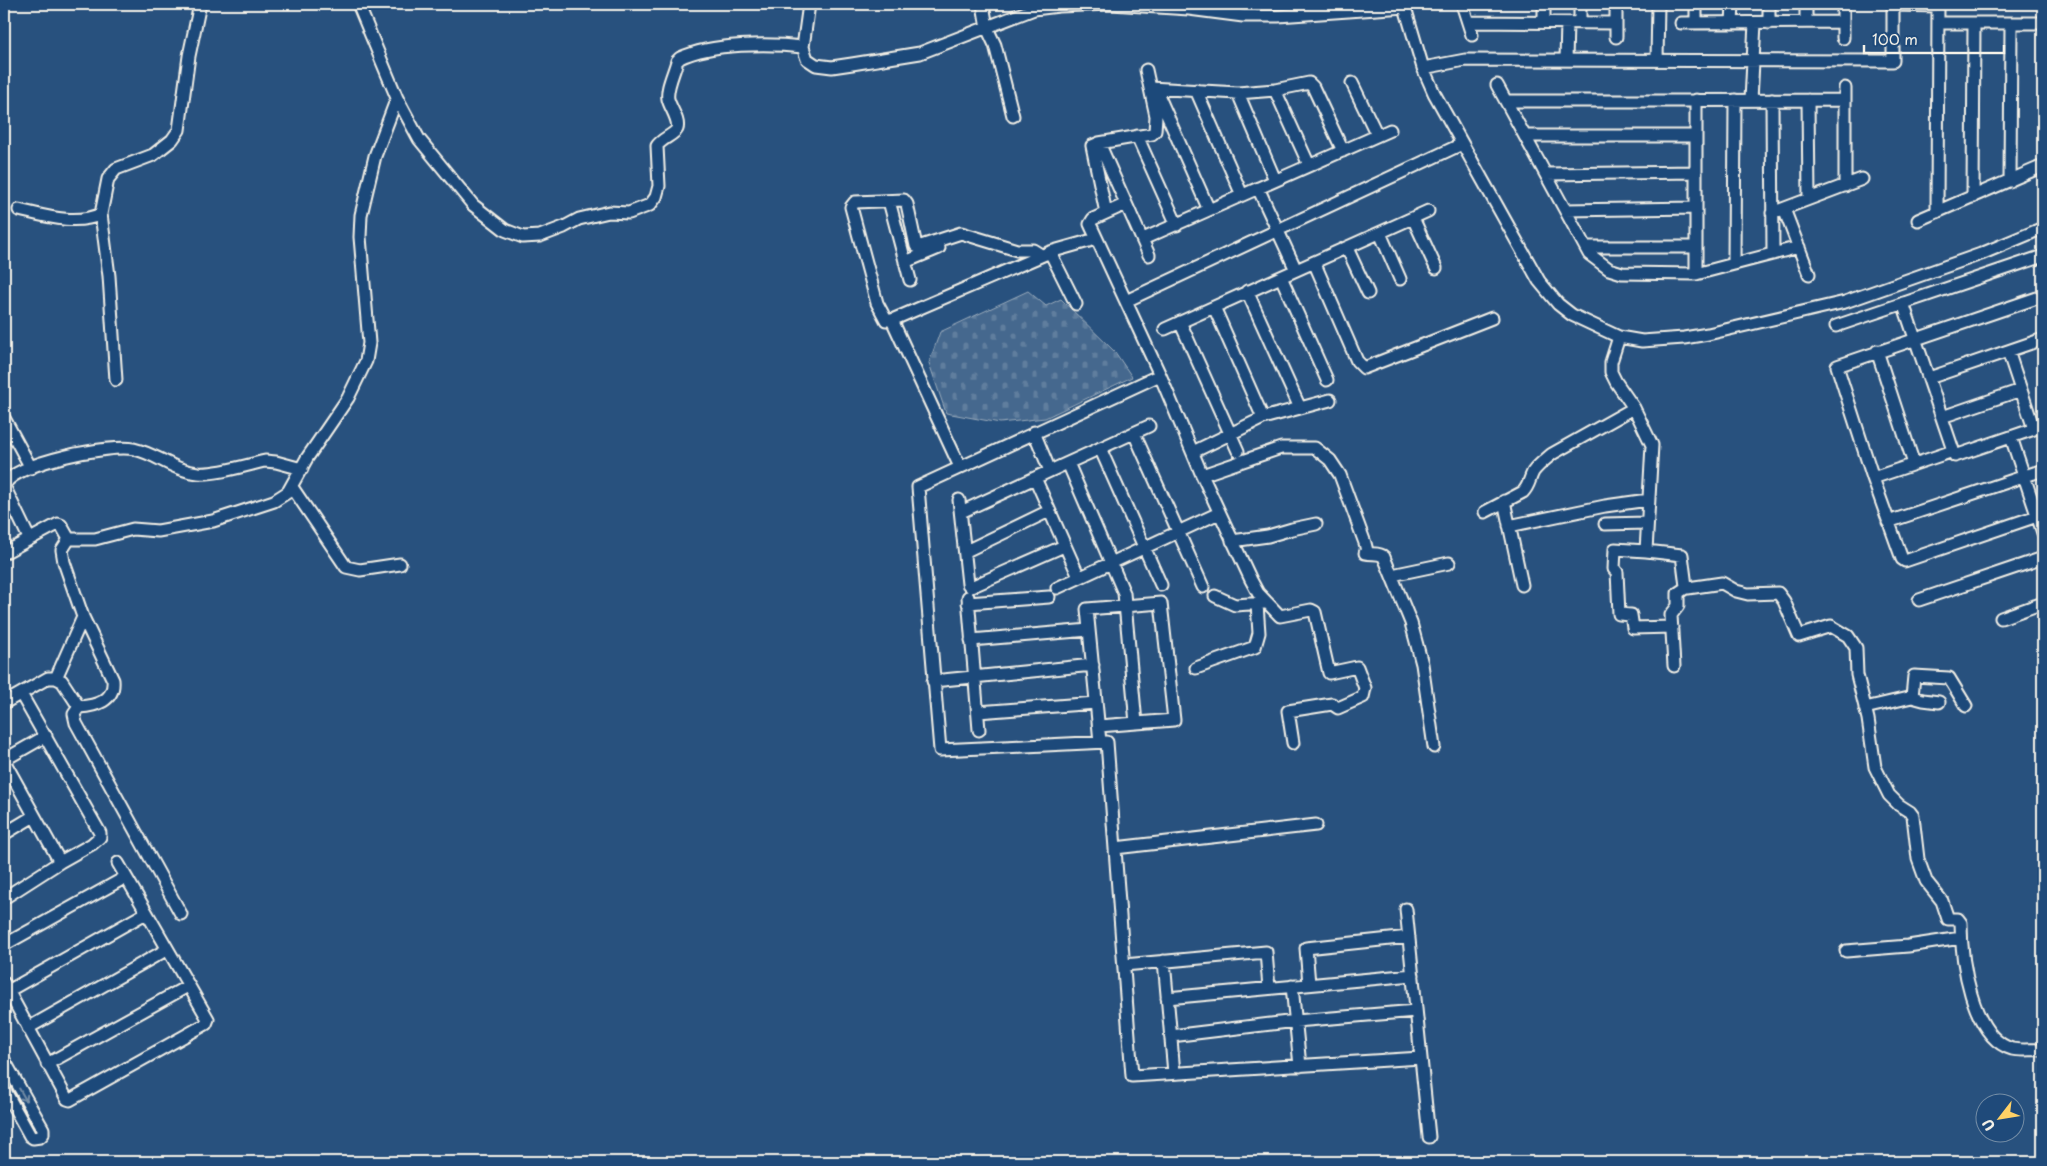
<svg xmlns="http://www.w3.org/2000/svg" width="2047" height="1166" font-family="'Playpen Sans',sans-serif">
<defs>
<pattern id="cemetery-stones" width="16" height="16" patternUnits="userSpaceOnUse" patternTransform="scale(1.25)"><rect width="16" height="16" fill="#45688e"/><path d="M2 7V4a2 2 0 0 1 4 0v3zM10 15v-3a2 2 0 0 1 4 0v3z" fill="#607e9e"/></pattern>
</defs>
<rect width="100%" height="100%" fill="#28517e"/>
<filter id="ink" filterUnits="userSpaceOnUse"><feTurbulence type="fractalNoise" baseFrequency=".02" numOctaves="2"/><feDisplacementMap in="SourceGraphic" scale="10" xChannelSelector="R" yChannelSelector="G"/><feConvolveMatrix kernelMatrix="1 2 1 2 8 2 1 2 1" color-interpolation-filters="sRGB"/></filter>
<g filter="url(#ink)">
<path fill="url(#cemetery-stones)" stroke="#9cacbb" d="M1028 291 1046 306 1061 299 1115 352 1132 377 1045 418 1000 423 946 413 929 363 940 332Z"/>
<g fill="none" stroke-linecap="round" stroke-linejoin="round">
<defs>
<path id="street" d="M358 4 397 98 419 139 473 205 505 230 523 237 540 236 564 227 579 219 609 212 629 213 650 205 656 197 659 186 657 146C661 139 674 135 677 129 680 120 670 108 668 99 666 88 674 73 677 61L680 58C712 43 769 43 803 47
M809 4 803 47 807 59 816 65 832 67 852 64 920 53 1034 9 1059 6 1111 4 1189 9 1243 16H1278L1405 7
M983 4 987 28 995 45 1013 116
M1404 4 1423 68 1434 93 1539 281 1558 304 1572 315 1619 337 1642 341 1684 338 1708 334 1845 302 1981 254 2043 228
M1462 4 1472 35
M1544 4V22
M1616 4V37
M1696 4V23
M1893 5 1938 6
M1468 22 1616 23
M1806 22V4
M1580 23V4
M1681 23 1843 22
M1732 23 1733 4
M1769 23V4
M1938 23H2043
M1843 38V4
M1566 60 1567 23
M1657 60 1658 4
M1423 68 1465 60 1893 61V4
M1352 83 1377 135
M1497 85 1589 254 1609 269 1622 273 1696 274 1799 247
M1150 88 1238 93 1275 90 1309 83 1313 87 1343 151
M1156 90 1209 210
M1196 90 1242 195
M1275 90 1309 165
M1238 93 1275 180
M1696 100V274
M1751 100 1755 23
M1772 100 1773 254
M1808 100 1809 199
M1506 101 1845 100
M1137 136 1177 225
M1525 136H1696
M1099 143 1149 255
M1546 174 1696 172
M2010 181 2011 23
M1845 186V88
M1258 188 1296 270
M1973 197 1974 23
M889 201 910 280
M1126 204 1093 219 1090 224 1160 375 1202 475 1251 580 1258 593 1280 616 1311 610 1315 612 1329 673 1357 667 1365 688 1363 697 1338 708 1332 704 1288 711 1293 743
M1784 209 1809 274
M19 210C45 216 76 226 101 214L108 179 116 169 153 155 172 140 179 130 189 56 200 4
M1565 210 1696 208
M1937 212 1938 4
M1106 213 1092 146 1099 143 1152 134 1155 131 1156 116 1146 70
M1772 213 1862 179
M101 214 109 276 116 380
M1413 218 1436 268
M1918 220 2043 166
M1380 233 1400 279
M1143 239 1390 130
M1586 247H1696
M1347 248 1368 293
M1050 252 1096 239
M1041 255 1033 250H1017L961 233 918 247 916 246 907 204 904 200 855 202 851 207 877 303 886 320H892L1050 252 1076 304
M905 262 939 248
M1314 262 1357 361 1364 368 1492 318
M1734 264 1735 100
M1281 277 1327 380
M1247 291 1300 408
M2043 296 1837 366 1873 478 1902 559 1905 561 2043 514
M1126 301 1462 144
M1903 303 1955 456 2043 426
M1214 307 1263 418
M892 320 960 467
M1180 322 1238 451
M1836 326 2043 256
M1165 329 1428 211
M1619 337 1611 362V372L1616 382 1634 408 1652 445 1646 551 1682 555 1686 586 1688 588 1722 583 1736 591 1748 594 1778 593 1784 601 1799 636 1831 626 1848 636 1856 648 1857 675 1868 719 1875 767 1889 795 1899 805 1910 812 1913 816 1918 859 1926 881 1942 901 1948 919H1958L1961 923C1961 958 1971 1037 2012 1049 2022 1051 2033 1049 2043 1050
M1877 351 1914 464
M2008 351 2034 429
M1160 375 918 487 940 750 1107 742 1132 1076 1421 1058 1429 1137
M1929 378 2043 339
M1942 417 2021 390
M4 418 31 468
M1134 433 1203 587
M2011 437 2043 533
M1100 448 1161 585
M1193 452 1263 418 1330 400
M1068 463 1124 593 1136 723
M1050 471 1149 426
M1202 475 1281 448H1315L1330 460 1340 475 1365 543 1367 551 1365 553C1372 555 1379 552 1384 557L1411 623 1422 664 1434 747
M1035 478 1079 577
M1873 478 1953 451
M292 487 346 567 360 570 400 564
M959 500 968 584 971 587 1064 546
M1504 501 1522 585
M961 512 1050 471 1034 432
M1485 512 1523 492C1529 486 1529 480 1533 472 1538 465 1545 460 1552 454L1634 408
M1888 522 2043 470
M1605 524 1647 523
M1509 526 1605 506 1648 500
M29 538 5 488V484C17 462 111 444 134 449 157 454 174 471 198 473 215 475 247 465 265 461L276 462 302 469
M1232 541 1268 536 1292 529 1316 524
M966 551 1049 511
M1646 551 1615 549 1614 569 1617 572 1619 614 1631 615 1633 628 1672 627
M4 553 58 524 61 525 69 539H95L133 529 158 531 213 521 274 501 288 492 307 458 348 398 366 361 369 343 360 237 361 215 375 156 397 98
M1392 575 1449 563
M1057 588 1219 513
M1215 596 1235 605 1264 603
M968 597 979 730
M1919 600 2043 558
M968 603 1049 597
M2001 618 2043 603
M971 640 1089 630
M1674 666 1671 615 1678 606V593L1687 587
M1196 668 1255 647 1259 633 1257 604
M56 678 62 681 79 707 74 714 76 723 181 914
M933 681 1093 665
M1912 697 1914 676 1949 678 1966 706
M4 703 48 678H56L83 617 64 562 62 550 69 539
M79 707C96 706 115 701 113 680L83 617
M1865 708 1912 697 1923 700 1939 702
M978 712 1096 703
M1099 726 1174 720 1161 603 1087 609 1100 742
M4 760 46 736
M4 761 60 862
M4 834 34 816
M1115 848 1316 825
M4 898 60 862 92 844 100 837V833L21 694
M1406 909 1421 1058
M4 945 126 877
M1846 951 1908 946 1961 938
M1164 961 1174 1073
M1124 965 1266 952 1269 988
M4 983 67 1099 70 1100 206 1024 208 1019 118 863
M1309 984 1306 948 1409 937
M1292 986 1300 1066
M8 991 146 913
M1167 998 1413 975
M28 1028 166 950
M1171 1036 1296 1021 1416 1011
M4 1060 43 1129V1134L40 1137 33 1138 30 1136 4 1089
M47 1064 188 986"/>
</defs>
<use href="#street" stroke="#f4f1e8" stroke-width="15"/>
<use href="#street" stroke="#1f4a7a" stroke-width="11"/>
</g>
<defs><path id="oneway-shaft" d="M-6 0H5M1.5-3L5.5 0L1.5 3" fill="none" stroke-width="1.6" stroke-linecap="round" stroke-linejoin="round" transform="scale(1.25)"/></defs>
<use stroke="#748da6" href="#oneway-shaft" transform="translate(23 1095) rotate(60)"/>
</g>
<rect width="2047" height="1166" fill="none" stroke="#1f4a7a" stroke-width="20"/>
<rect x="10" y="10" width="2027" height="1146" fill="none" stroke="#f4f1e8" stroke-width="2" filter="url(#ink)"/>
<g transform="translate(2000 1118) rotate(239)"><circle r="24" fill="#1f4a7a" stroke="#748da6"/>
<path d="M0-4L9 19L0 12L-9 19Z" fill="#ffd166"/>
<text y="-8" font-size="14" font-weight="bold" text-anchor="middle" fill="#f4f1e8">U</text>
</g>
<path d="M1864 45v8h140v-8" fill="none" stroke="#f4f1e8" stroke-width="2.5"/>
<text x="1872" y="45" font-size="15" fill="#f4f1e8" stroke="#1f4a7a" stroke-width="4" paint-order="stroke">100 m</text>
</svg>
